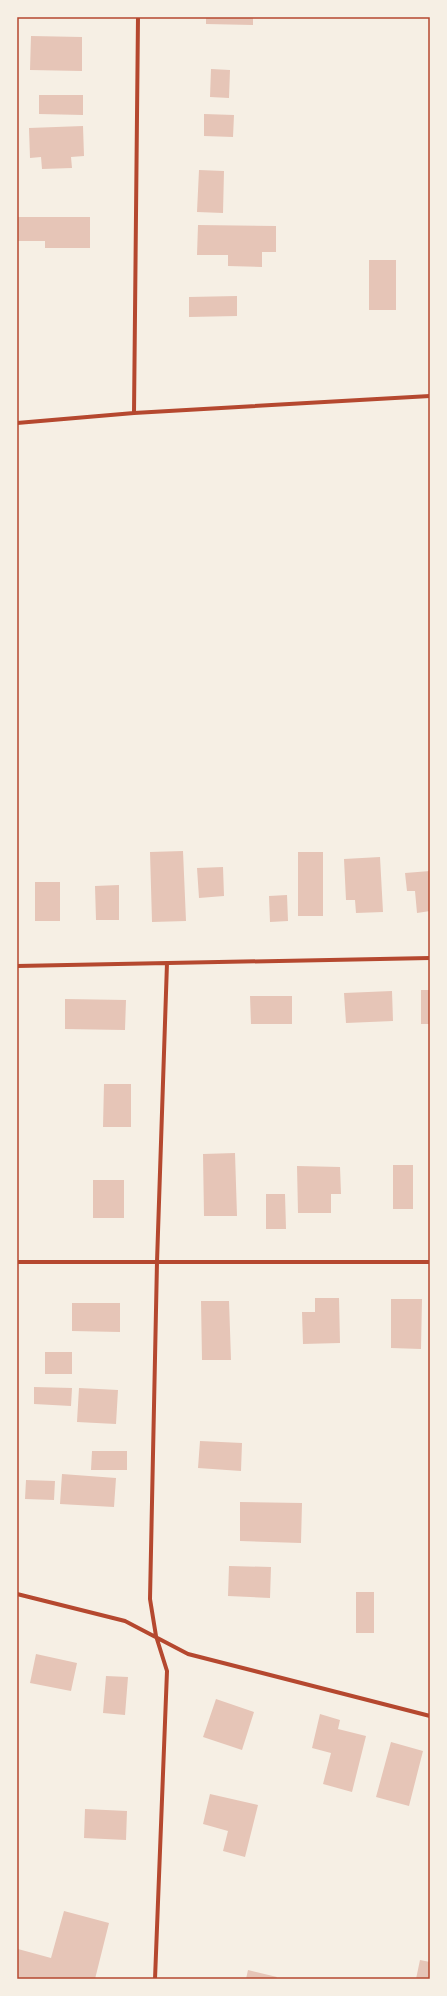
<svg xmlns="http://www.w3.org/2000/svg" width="447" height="1996" font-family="Inter,sans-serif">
<rect width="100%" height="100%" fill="#f6efe4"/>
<path fill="#e6c5b7" d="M206 17H253V25L206 24Z
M31 36 82 37V71L30 70Z
M211 69 230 70 229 98 210 97Z
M39 95H83V115L39 114Z
M204 114 234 115 233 137 204 136Z
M83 126 84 156 71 157 72 168 42 169 41 157 30 158 29 128Z
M199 170 224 171 223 213 197 212Z
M17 217H90V248H45V241H17Z
M198 225 276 226V252H262V267L228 266V255H197Z
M369 260H396V310H369Z
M237 296V316L189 317V297Z
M183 851 186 921 152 922 150 852Z
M298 852H323V916H298Z
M380 857 383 912 356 913 355 900H346L344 859Z
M223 867 224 896 199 898 197 868Z
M430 871V911L417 913 415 891H407L405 873Z
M35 882H60V921H35Z
M119 885V920H96L95 886Z
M287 895 288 921 270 922 269 896Z
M421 990H430V1024H421Z
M392 991 393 1021 346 1023 344 993Z
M250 996H292V1024H251Z
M65 999 126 1000 125 1030 65 1029Z
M104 1084H131V1127H103Z
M235 1153 237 1216H204L203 1154Z
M393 1165H413V1209H393Z
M297 1166 340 1167 341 1194H331V1213H298Z
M93 1180H124V1218H93Z
M266 1194H285L286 1229H266Z
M315 1298H339L340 1343 303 1344 302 1312H315Z
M391 1299H422L421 1349 391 1348Z
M201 1301H229L231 1360H202Z
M72 1303H120V1332L72 1331Z
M45 1352H72V1374H45Z
M34 1387 72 1388 71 1406 34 1404Z
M79 1388 118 1390 116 1424 77 1422Z
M200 1441 242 1443 241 1471 198 1468Z
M92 1451H127V1470H91Z
M62 1474 116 1478 114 1507 60 1504Z
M26 1480 55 1481 54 1500 25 1499Z
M240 1502 302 1503 301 1543 240 1541Z
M229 1566 271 1567 270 1598 228 1596Z
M356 1592H374V1633H356Z
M36 1654 77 1663 71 1691 30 1683Z
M106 1676 128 1677 125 1715 103 1713Z
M216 1699 254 1712 242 1750 203 1737Z
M320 1714 340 1720 338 1729 366 1736 352 1792 323 1784 331 1753 312 1748Z
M391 1742 423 1751 409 1806 376 1797Z
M210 1794 258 1805 245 1857 223 1851 228 1831 203 1824Z
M85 1809 127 1811 126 1840 84 1838Z
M64 1911 109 1923 95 1979H17L18 1949 51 1958Z
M420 1960 430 1962V1979H416Z
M248 1970 277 1977 276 1979H246Z"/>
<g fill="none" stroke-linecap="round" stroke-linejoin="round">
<path stroke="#b5482f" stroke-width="4" d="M134 413 138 17
M17 423 134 413 430 396
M17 966 430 958
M17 1262H430
M17 1594 125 1621 188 1654 430 1716
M155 1979 167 1671 156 1636 150 1599 157 1262 167 963"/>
</g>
<rect width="447" height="1996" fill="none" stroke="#f6efe4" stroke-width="36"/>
<rect x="18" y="18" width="411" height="1960" fill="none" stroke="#b5482f" stroke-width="1.5"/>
</svg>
